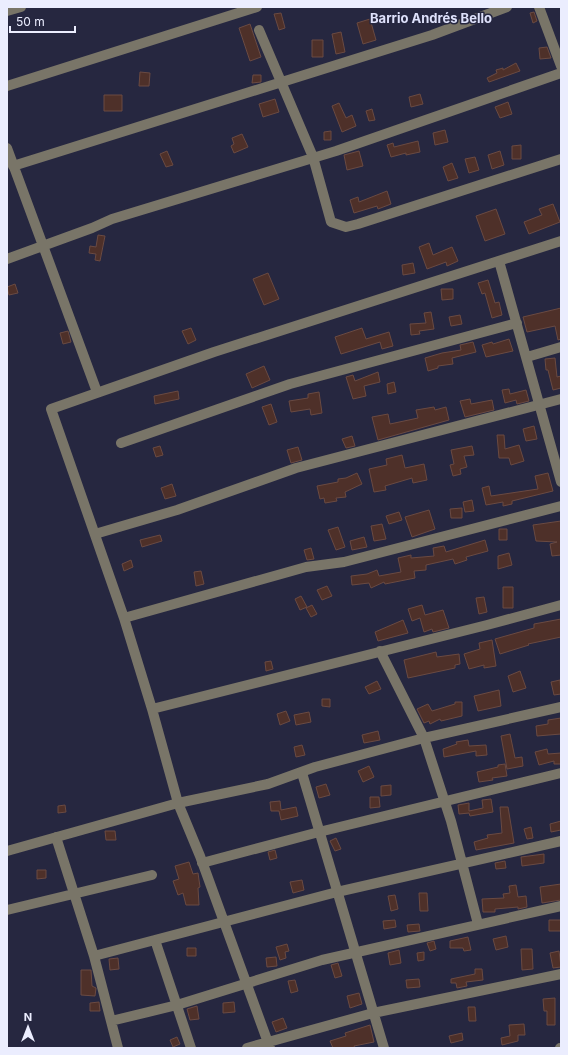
<svg xmlns="http://www.w3.org/2000/svg" width="568" height="1055" font-family="Inter,sans-serif">
<rect width="100%" height="100%" fill="#262740"/>
<path fill="#4e3029" stroke="#6a4a42" d="M534 12 537 21 533 23 530 13Z
M281 13 285 28 279 30 274 14Z
M370 19 376 40 363 44 357 23Z
M250 24 261 57 250 61 239 28Z
M341 32 345 52 336 54 332 34Z
M312 40H323V57H312Z
M547 47 551 58 540 59 539 48Z
M516 63 520 71 489 82 487 78 497 73 496 70 503 68V70Z
M140 72 150 73 149 86H139Z
M253 75H261V82L252 83Z
M420 94 423 104 411 107 409 97Z
M104 95H122V111H104Z
M275 99 279 112 263 117 259 104Z
M508 102 512 114 500 118 495 107Z
M339 103 346 118 352 115 356 126 342 132 332 106Z
M372 109 375 120 369 121 366 111Z
M445 130 448 142 435 145 433 133Z
M331 131V140H324V132Z
M242 134 248 147 234 153 231 146 234 144 232 138Z
M418 141 420 152 406 155V153L391 157 387 145 393 143 394 147Z
M521 145V159H512V146Z
M167 151 173 165 166 167 160 154Z
M359 151 363 166 347 170 344 155Z
M500 151 504 165 492 169 488 155Z
M475 157 479 170 469 173 465 159Z
M452 163 458 178 448 181 443 167Z
M387 191 391 204 378 209 377 206 354 213 350 200 358 197 359 202Z
M553 204 560 222 529 234 524 222 542 215 539 209Z
M496 209 505 234 485 241 476 216Z
M98 235 105 236 100 261 95 260 96 254 89 253 90 246 96 247Z
M429 243 433 255 452 247 458 261 447 266 446 262 427 269 419 247Z
M413 263 415 273 403 275 402 265Z
M268 273 279 299 264 305 253 279Z
M488 280 495 303 499 302 502 315 492 318 485 293 482 294 478 283Z
M15 284 18 293 9 295 7 287Z
M441 289H453V299L442 300Z
M561 308V339L558 340 555 326 527 332 523 317Z
M431 312 434 329 419 331 420 334 411 335 410 324 426 323 424 313Z
M460 315 462 324 451 326 449 317Z
M191 328 196 340 188 344 182 331Z
M362 328 366 339 389 332 393 346 382 349 380 342 341 354 335 337Z
M68 331 71 342 63 344 60 333Z
M509 339 513 351 486 357 482 345 492 342 493 344Z
M473 342 476 352 452 358 453 364 438 366V368L428 371 425 358 442 353 461 350 460 345Z
M555 358 557 377 561 376V388L553 390 548 370H546L545 359Z
M264 366 270 380 252 388 246 374Z
M378 372 380 382 364 386 366 396 353 399 346 377 353 375 355 381Z
M394 382 396 392 388 394 387 384Z
M509 389 510 394 526 390 529 401 517 404 516 400 505 403 502 390Z
M178 391 179 399 155 404 154 396Z
M319 392 322 413 311 415 310 409 291 412 289 401 308 398V394Z
M470 399 471 404 492 400 494 410 465 417 460 401Z
M271 404 277 422 269 425 262 407Z
M434 407 435 410 446 407 449 420 378 440 372 417 388 414 390 424 418 418 416 410Z
M534 426 537 439 526 441 523 429Z
M497 435H504L505 449 519 445 524 461 511 465 509 458H499Z
M352 436 355 446 346 448 342 439Z
M160 446 163 455 156 457 153 448Z
M472 446 474 455 464 456 467 467 460 469 461 474 453 476 450 465 454 464 451 450Z
M298 447 302 460 291 463 287 450Z
M402 455 405 468 424 464 427 480 413 483 412 478 385 486 386 490 374 492 369 469 387 465 386 459Z
M357 473 362 484 345 492 346 497 336 498 337 501 325 503 324 498 320 499 317 486 338 482V479L346 478Z
M548 473 553 491 512 501V504L503 506V502L486 505 482 488 489 486 491 496 538 489 535 476Z
M172 484 176 496 165 499 161 488Z
M472 500 474 511 465 512 463 502Z
M462 508V518H451L450 509Z
M429 510 435 529 412 537 405 517Z
M399 512 402 520 389 524 386 516Z
M561 521V555L552 556 550 544 557 542 536 541 533 525Z
M382 524 386 539 374 541 371 526Z
M338 527 345 547 336 550 328 530Z
M499 529H507V540H499Z
M160 535 162 541 142 547 140 540Z
M364 537 367 547 352 550 350 541Z
M485 540 488 551 466 557 467 560 455 564 453 559 426 565V570L414 571 415 578 385 584 384 582 371 588 369 583 352 585 351 576 367 574 377 570 379 576 401 572 398 558 411 555V558L434 556 433 548 444 546 446 552Z
M311 548 314 559 307 560 304 550Z
M509 553 512 565 498 569V556Z
M131 560 133 567 124 571 122 564Z
M201 571 204 584 196 586 194 572Z
M327 586 332 596 322 600 317 590Z
M503 587H513V608H503Z
M301 596 307 607 300 610 295 599Z
M484 597 487 612 479 614 476 598Z
M312 605 317 614 311 617 306 608Z
M422 605 425 615 443 610 449 628 433 632 432 629 424 632 420 618 412 621 408 609Z
M561 619V637L528 644 529 645 500 654 495 639 534 628V624Z
M403 620 408 633 378 641 375 632Z
M492 640 496 666 484 668V665L469 669 464 654 480 649 479 643Z
M436 652 437 657 459 654 460 664 455 665V668L408 678 404 660Z
M271 661 273 669 266 671 265 662Z
M520 671 526 688 513 692 508 676Z
M560 680 561 694 554 695 551 682Z
M377 681 381 689 369 694 365 687Z
M499 690 501 706 478 711 474 696Z
M322 699H330V707L322 706Z
M455 702H462V716L441 721 440 719 430 724 429 721 424 723 417 709 428 704 432 711 455 704Z
M286 711 290 721 280 725 277 714Z
M309 712 311 722 296 725 294 715Z
M561 718V734L537 736 536 726 548 724V720Z
M378 731 380 740 364 743 362 735Z
M510 734 515 758 522 757 523 766 507 769 501 736Z
M468 740 469 746 486 745 487 755 476 756V751L444 757 443 749 457 744 456 742Z
M302 745 305 755 296 757 294 747Z
M547 749 548 754 561 753V764H554V761L539 765 535 752Z
M505 764 507 776 492 778 493 780 479 782 477 772 498 767V765Z
M369 766 374 777 363 782 358 771Z
M326 784 330 795 319 798 316 787Z
M391 785V795L381 796V786Z
M370 797H379L380 807 370 808Z
M491 799 493 812 470 816 469 813 459 814 458 805 469 803V811L483 808 482 800Z
M280 801 281 810 296 807 298 816 281 820 279 811H271L270 802Z
M65 805 66 812 58 813V806Z
M500 807H508L514 843 476 850 474 842 488 838 487 835 502 833Z
M561 821V830L551 832 550 824Z
M531 827 533 838 527 839 524 829Z
M105 831H115L116 840H106Z
M336 838 341 849 335 851 330 841Z
M275 850 277 858 270 860 268 852Z
M544 854V863L522 866 521 857Z
M505 861 506 868 496 869 495 863Z
M189 862 193 874 198 873 200 887 198 888 199 905H186L183 893 178 895 173 881 179 879 175 866Z
M37 870H46V878L37 879Z
M302 880 304 890 293 893 290 882Z
M561 884V900L542 903 540 887Z
M516 885 518 897 526 896 527 907 518 909V907L495 909V912H483L482 899 504 898 503 894 510 893 509 886Z
M419 893H427L428 911H420Z
M395 895 398 909 391 911 388 896Z
M395 920 396 927 384 929 383 921Z
M549 920H561V931H549Z
M419 924 420 931 408 932 407 925Z
M506 936 508 947 496 950 493 939Z
M468 937 471 950 464 951 463 948H450V941Z
M434 941 436 949 430 951 427 943Z
M287 944 289 951 285 952 286 958 280 960 276 947Z
M187 948H196V956H187Z
M521 949H532L533 969 522 970Z
M399 950 401 963 390 965 388 953Z
M559 951 561 967 553 968 550 953Z
M424 952V960L418 961 417 953Z
M276 957 277 966 267 967 266 958Z
M118 958 119 969 110 970 109 959Z
M338 963 342 976 335 978 331 965Z
M475 969H482L483 980 466 982 467 986 457 988 456 983H451V979L475 974Z
M81 970H91L92 986 96 988 95 996 81 995Z
M419 979 420 987 407 988 406 980Z
M295 980 298 991 291 993 288 981Z
M359 993 362 1004 350 1008 347 996Z
M555 998V1025H547V1011H544L543 999Z
M99 1002 100 1011H90V1003Z
M234 1002 235 1012 223 1013V1003Z
M197 1006 199 1019 190 1020 187 1009Z
M468 1007H475L476 1021H469Z
M283 1018 287 1028 276 1032 272 1022Z
M524 1024 525 1035H518V1041L502 1045 501 1038 510 1036 509 1025Z
M370 1025 374 1042 354 1046 355 1048H333L330 1041 346 1036 345 1033Z
M462 1033 463 1040 451 1043 449 1036Z
M177 1037 180 1044 173 1047 170 1040Z"/>
<g fill="none" stroke-linecap="round" stroke-linejoin="round">
<path stroke="#797568" stroke-width="10" d="M539 7 561 66
M7 11 21 7
M259 30 313 157 331 222 346 227 358 224 561 159
M7 86 257 7
M7 148 97 392
M13 166 432 35 507 7
M7 259 92 228 112 219 336 151 561 73
M499 261 561 482
M527 357 561 347
M121 443 290 384 517 323
M95 534 177 510 296 468 561 399
M124 618 306 567 344 562 561 506
M380 651 424 738 451 821 478 924
M152 709 487 625 561 605
M302 773 384 1048
M56 837 94 956 118 1048
M7 851 178 803 268 784 315 767 424 738 561 707
M202 863 319 832 561 773
M7 910 152 875
M155 940 191 1048
M94 956 337 892 561 841
M111 1021 177 1005 322 960 561 906
M247 1048 373 1013 561 974
M270 1048 200 856 178 803 152 709 124 618 51 409 214 352 561 241
M560 1048H561"/>
</g>
<g text-anchor="middle" stroke-width="3" stroke-linejoin="round" paint-order="stroke">
<g font-size="13" font-weight="bold" fill="#dee1fb" stroke="#262740">
<text x="431" y="23">Barrio Andrés Bello</text>
</g>
</g>
<rect width="568" height="1055" fill="none" stroke="#ebedfe" stroke-width="16"/>
<g transform="translate(28 1027)" stroke="#262740" stroke-width="3" paint-order="stroke">
<path d="M0-3L7 15L0 10L-7 15Z" fill="#ebedfe"/>
<text y="-6" font-size="11" font-weight="bold" text-anchor="middle" fill="#ebedfe">N</text>
</g>
<path d="M10 26v6h65v-6" fill="none" stroke="#ebedfe" stroke-width="2"/>
<text x="16" y="26" font-size="12" fill="#ebedfe" stroke="#262740" stroke-width="3" paint-order="stroke">50 m</text>
</svg>
